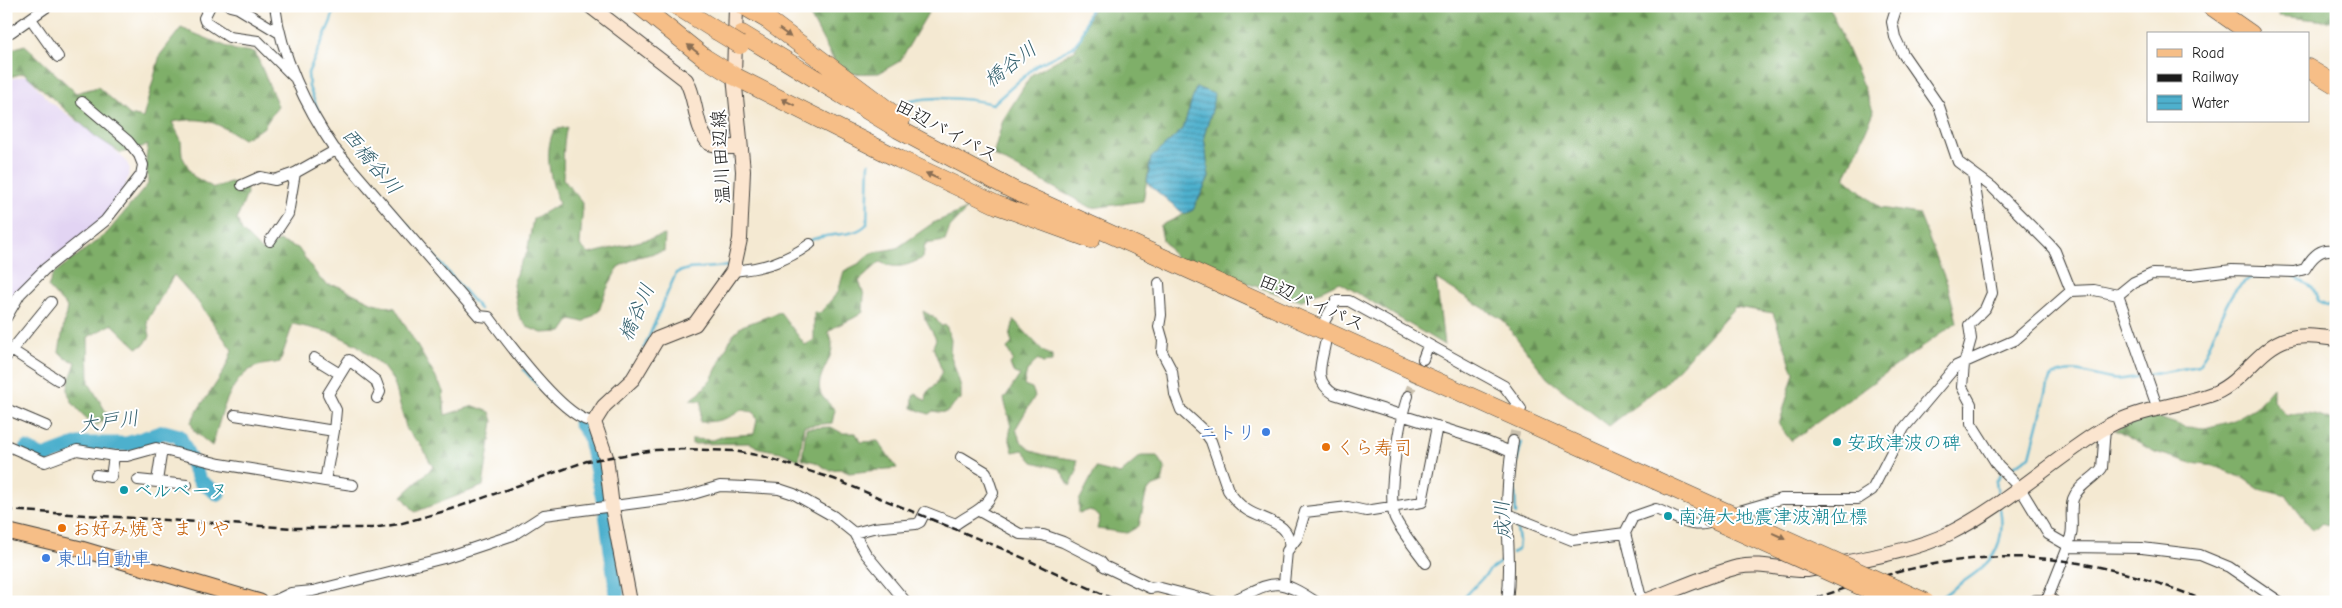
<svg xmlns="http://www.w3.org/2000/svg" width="2342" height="608" font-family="'Comic Neue','Klee One',sans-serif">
<defs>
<pattern id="forest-firs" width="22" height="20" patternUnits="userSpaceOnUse" patternTransform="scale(1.25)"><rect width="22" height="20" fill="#7faf69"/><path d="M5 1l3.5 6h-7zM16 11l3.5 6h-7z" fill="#678e56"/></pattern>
<pattern id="water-rules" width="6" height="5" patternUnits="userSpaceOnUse" patternTransform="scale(1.25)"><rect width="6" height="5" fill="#4eb0cd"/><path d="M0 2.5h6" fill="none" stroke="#408ea6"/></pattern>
</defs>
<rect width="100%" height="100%" fill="#fff"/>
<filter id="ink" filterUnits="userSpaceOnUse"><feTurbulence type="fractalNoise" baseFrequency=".02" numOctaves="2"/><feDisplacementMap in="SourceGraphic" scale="10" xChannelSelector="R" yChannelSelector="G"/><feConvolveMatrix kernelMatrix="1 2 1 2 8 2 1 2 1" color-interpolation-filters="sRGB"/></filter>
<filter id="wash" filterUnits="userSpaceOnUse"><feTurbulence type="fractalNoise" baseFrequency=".0096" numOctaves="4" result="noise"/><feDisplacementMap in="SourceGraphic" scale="20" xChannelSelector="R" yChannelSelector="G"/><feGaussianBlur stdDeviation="1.12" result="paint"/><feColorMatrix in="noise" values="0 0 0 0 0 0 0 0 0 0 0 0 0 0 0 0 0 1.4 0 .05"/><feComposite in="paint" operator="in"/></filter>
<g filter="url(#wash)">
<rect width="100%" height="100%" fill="#f4e9d2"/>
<path fill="#e2d4f3" d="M27 75 49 101 110 145 126 161 130 169 124 192 105 217 44 269 6 318V80Z"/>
<path fill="url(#forest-firs)" stroke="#4e6642" d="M805 6H932L900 61 879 73 841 74Z
M1094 6H1829L1874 112 1845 178 1880 208 1919 214 1948 286 1957 322 1791 441 1779 425 1794 373 1773 313 1735 307 1666 382 1609 426 1547 378 1503 320 1436 279 1444 345 1339 282 1300 301 1177 260 1163 240 1160 226 1193 210 1209 177 1204 136 1212 110 1213 94 1196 88 1183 129 1151 158 1143 201 1092 208 993 155 1003 120 1031 75 1075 50Z
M2276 6H2336V22L2279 16Z
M181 28 235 50 255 52 278 106 263 128 243 139C215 122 206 116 172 122L181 140 182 156 193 176 214 188 230 182 246 186 247 194 237 219 242 231 262 251 279 241 298 248 320 279 328 285 338 286 373 303 395 308 443 390 445 415 474 406 490 412 493 421 483 486 415 512 402 496 433 467 420 444 407 431 394 382 383 367 357 345 332 333 293 324 280 362C272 364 261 364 253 368 226 383 221 419 212 446L194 431 191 422C204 396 224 380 232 350L198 302 174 275 147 321 150 336 145 344 137 348 112 324 88 337 89 383 109 417 97 425C87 421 67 401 68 389 68 381 74 370 76 362L65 358 59 352 67 307 48 287 53 274 107 233 148 184 146 158 148 145 121 153 95 136 24 73 6 78V51L25 45 76 93 98 87 130 115 143 118 160 55Z
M567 127C562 145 564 161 563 179L583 203 580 245 589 254 665 235 664 251 638 257 618 267 605 293 599 311 583 322 571 319 562 332 542 333 527 327 519 316 513 285 518 267 527 253 533 219 559 204C551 182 543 153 554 130Z
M967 209 950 227 945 241 925 244 923 258C906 266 897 270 880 262L859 281 864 295 863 312C852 321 838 323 828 332 842 355 815 370 820 392 822 398 831 405 835 410L832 423 804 426 799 460 781 452 759 448 750 443 692 444V439L713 440 724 436 754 434 757 420 754 412 741 410C728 420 716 422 700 422L702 401 690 400 700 393 712 378 733 334 742 326 780 312 805 345 814 340V312L820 313 838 292 844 271 860 263 871 253 897 248 933 223Z
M923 311 935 318 941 326 946 325 951 340 950 353 961 387V399C946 406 956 416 933 411L929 414 912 408 913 396 916 394 926 401 927 392 936 384 942 371 933 347 936 339 925 319Z
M1014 320 1044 352 1052 355V362L1042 363 1038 359 1027 371 1024 385 1032 388 1035 396 1016 428C1022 458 1051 455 1077 460V471L1070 486 1060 469 1033 462 1023 450 1013 452 1009 437 1011 427 1004 399 1020 375 1013 372 1010 364 1013 360 1007 348 1012 343 1010 336Z
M2273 387V401L2287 416C2302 409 2322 415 2336 422V537L2332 526 2321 523 2313 530 2287 496 2259 489 2243 478 2214 466 2192 463 2155 452 2115 430 2153 416 2185 427 2205 428 2232 421 2256 407Z
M831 427 842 433H856L860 442 878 441 897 468 849 473 840 469 829 470 815 462 802 459 806 428Z
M1141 456H1157L1165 469 1162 483 1151 487 1146 494 1139 526 1127 533 1097 529 1100 517 1090 510 1079 513V501L1096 468 1120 474Z"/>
<path fill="url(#water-rules)" stroke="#356674" d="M1196 87 1214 94 1212 110 1204 136 1209 177 1193 210 1184 214 1147 183 1151 158 1183 129Z"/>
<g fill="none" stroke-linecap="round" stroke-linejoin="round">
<path stroke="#4eb0cd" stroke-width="2.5" d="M335 6 331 21 308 73 309 87 318 110 327 128 340 147 480 309
M896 108C916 93 969 98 993 104L1037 65 1073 47 1081 37 1091 6
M809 241C828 231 853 239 867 224L869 163
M2293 276 2312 287 2319 301 2327 305 2336 304
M644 348 676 273 688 269 729 266
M524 370 545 393
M2148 375 2198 366C2217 343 2223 279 2260 276
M586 415 601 399
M2006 471 2030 456 2050 378C2071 364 2090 376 2111 379 2121 381 2133 377 2143 376
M1999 498 1996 482 2001 474
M1516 514 1514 472 1522 442
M1512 553 1518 549 1519 541 1516 522
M1460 602 1491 569 1506 558
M1935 602C1970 573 2010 564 2000 509"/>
<path stroke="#4eb0cd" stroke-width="15" d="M580 423 589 435 606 513 618 602
M26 449 43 457 78 444H127L164 432 179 436 200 481 218 494"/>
</g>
</g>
<g filter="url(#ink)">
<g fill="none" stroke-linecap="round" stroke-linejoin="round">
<path stroke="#c9c0ae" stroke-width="10" stroke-dasharray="10 5" stroke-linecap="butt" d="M1408 396 1423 359
M1513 441 1519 415"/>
<defs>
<path id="street" d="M210 6 204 18 205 21 229 37 258 41 294 77
M230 6 238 8 278 32
M275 6C281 56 306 107 334 148L479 316 489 317C507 341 564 420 594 422
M1897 6 1892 22 1895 37 1903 54 1939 106 1958 162 1992 187 2049 244 2055 251 2071 291
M31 19 58 57
M6 33 11 32 48 6
M1973 174 1992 293 1985 309 1969 325 1971 339 1964 364 1962 387 1971 404V423L1998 466 2020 488 2048 534 2067 545 2068 547 2047 600
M242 185 260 177 275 180 295 173 336 150
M270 241 288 214 295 173
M733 271C763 268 785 262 810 244
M1159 283 1161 315 1159 327 1163 341 1162 352 1172 371 1175 394 1181 410 1204 431 1211 441 1228 490C1233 498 1239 505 1247 510 1264 521 1293 522 1289 549
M2118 295 2134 282 2152 274 2192 275 2232 270 2294 272 2305 269C2311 258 2321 246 2336 251
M6 318 20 294 45 269 105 221 141 175 143 165 139 155 128 141 82 102
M1320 329 1336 301H1349L1504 386 1521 409
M1325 344C1321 365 1313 381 1334 394L1487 442 1511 452
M13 351 58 380
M6 357 51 302
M314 358 340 374
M1423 359 1428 346
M1408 396C1399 420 1388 491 1394 515 1396 525 1419 553 1426 563
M6 409 46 426
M334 431 336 410 328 394 349 360 376 381 380 392 377 398
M6 445 45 462 77 450 114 456H127L156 448 220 464 325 481 334 431 235 415
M96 475 111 477 114 456
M138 480 187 485
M157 481 162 449
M325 481 353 485
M979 511 1020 534 1043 535 1063 542 1100 561 1104 566 1150 588 1157 587 1215 602
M1507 514 1572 540 1625 533
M1729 514 1781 499H1858L1872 490 1904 428 1956 366 2015 340 2071 291 2094 290 2118 295 2158 409
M854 533 873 528 916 524 920 522 925 512 956 524C971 513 984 510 993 493L986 472 961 457
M2067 545C2076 533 2069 513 2073 499 2078 485 2094 479 2102 468L2105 428
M2068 547 2142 548 2200 555 2229 567 2280 602
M1284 583 1287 551 1297 538 1305 512 1348 507 1366 511 1422 502 1437 426
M272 602 291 593 313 591 444 558 513 535 544 515 683 497 720 486 747 487 779 489 794 494 833 516 854 533 866 554 906 602
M1230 602C1272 583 1274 574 1316 602
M1507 602C1511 571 1508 544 1507 514 1507 489 1509 465 1513 441
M1642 602 1625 533 1633 517 1656 509C1679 518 1693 532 1716 520"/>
<path id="secondary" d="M590 6 686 80C697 99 694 126 709 143L725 147H740
M630 602 612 507 606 457 594 422 604 406 633 379 657 339 695 324 733 271 740 239 743 171 734 76 736 6
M1643 602C1673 591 1707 575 1738 567 1762 562 1784 571 1808 570 1850 561 1913 552 1950 533 2006 505 2051 461 2103 429 2137 408 2179 407 2215 393 2243 381 2260 347 2287 339 2303 334 2320 337 2336 339
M2036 602H2052"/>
<path id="primary" d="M6 531 81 549 260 602"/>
<path id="highway" d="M640 6 705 58 734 76 899 159 997 205 1091 239
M677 6 717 31
M744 6 768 20 901 120
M2211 6 2251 34
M742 34 898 129 1013 190 1655 480
M2308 68 2336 85"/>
</defs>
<use href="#street" stroke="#3c3b37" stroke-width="12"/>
<use href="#secondary" stroke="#3c3b37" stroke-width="16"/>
<use href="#primary" stroke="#3c3b37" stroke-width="17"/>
<use href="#highway" stroke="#3c3b37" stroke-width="19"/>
<use href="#street" stroke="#fff" stroke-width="10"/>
<use href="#secondary" stroke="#fbe5cf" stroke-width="14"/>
<use href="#primary" stroke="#f6be87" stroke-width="15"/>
<use href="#highway" stroke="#f6be87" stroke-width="18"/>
<path stroke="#1c1c1c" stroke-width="2.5" stroke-dasharray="8 4" stroke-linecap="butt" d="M6 510 294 528H372L399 524 452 509 587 461 655 450 682 449 734 451 762 456 834 479 1008 551 1120 602
M1804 602C1844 589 1883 574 1924 566 2027 545 2113 563 2208 602"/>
<defs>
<path id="highway-bridge" d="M717 31 740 45
M1655 480 1925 602
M1707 517 1896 602"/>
</defs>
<use href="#highway-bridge" stroke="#3c3b37" stroke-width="19" stroke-linecap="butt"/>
<use href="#highway-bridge" stroke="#f6be87" stroke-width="18"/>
</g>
<defs><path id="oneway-solid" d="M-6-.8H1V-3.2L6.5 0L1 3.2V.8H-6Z" transform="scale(1.25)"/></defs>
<g fill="#896d52">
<use href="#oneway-solid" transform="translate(785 33) rotate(36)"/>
<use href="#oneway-solid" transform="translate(693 49) rotate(-142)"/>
<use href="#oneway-solid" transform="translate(788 102) rotate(-154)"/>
<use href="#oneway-solid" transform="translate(932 176) rotate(-155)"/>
<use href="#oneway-solid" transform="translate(1779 536) rotate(24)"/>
</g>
</g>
<g fill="#3f7fe0" stroke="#fff" stroke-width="2">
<circle cx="1266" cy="432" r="5"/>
<circle cx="46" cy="558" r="5"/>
</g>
<g fill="#0f9aa8" stroke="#fff" stroke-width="2">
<circle cx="1837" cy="442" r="5"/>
<circle cx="124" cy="490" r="5"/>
<circle cx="1668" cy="516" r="5"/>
</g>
<g fill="#e8710a" stroke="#fff" stroke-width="2">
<circle cx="1326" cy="447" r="5"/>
<circle cx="62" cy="528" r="5"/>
</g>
<g text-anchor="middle" stroke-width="4" stroke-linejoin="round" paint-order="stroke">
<g font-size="19" fill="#1c1c1c" stroke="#fff">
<text transform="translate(947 130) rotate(28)" y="7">田辺バイパス</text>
<text transform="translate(720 157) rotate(-93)" y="7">温川田辺線</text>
<text transform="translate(1312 302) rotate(24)" y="7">田辺バイパス</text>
</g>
<g font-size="19" fill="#366cbe" stroke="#fff" text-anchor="end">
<text x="1256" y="439">ニトリ</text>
<text x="56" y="565" text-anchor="start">東山自動車</text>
</g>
<g font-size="19" fill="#0d838f" stroke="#fff" text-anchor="start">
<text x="1847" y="449">安政津波の碑</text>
<text x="134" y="497">ベルベーヌ</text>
<text x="1678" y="523">南海大地震津波潮位標</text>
</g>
<g font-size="19" fill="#c56008" stroke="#fff" text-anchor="start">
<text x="1336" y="454">くら寿司</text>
<text x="72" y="535">お好み焼き まりや</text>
</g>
<g font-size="20" font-style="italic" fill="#325f6c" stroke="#fff">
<text transform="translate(1010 64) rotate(-37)" y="7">橋谷川</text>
<text transform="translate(372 161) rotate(50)" y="7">西橋谷川</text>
<text transform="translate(636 312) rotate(-66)" y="7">橋谷川</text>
<text transform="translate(109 421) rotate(-7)" y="7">大戸川</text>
<text transform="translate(1502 520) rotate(-93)" y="7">成川</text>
</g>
</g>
<rect width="2342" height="608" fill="none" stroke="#fff" stroke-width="25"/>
<rect x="2147" y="32" width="162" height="90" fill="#ffffff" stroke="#a4a4a4"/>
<rect x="2157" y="49" width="25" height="8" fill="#f6be87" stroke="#a4a4a4"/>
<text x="2192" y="58" font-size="15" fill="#1c1c1c">Road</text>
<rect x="2157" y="74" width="25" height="8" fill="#1c1c1c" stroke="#a4a4a4"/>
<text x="2192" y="82" font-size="15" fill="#1c1c1c">Railway</text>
<rect x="2157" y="95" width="25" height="15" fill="url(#water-rules)" stroke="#a4a4a4"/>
<text x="2192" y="108" font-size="15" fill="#1c1c1c">Water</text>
</svg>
